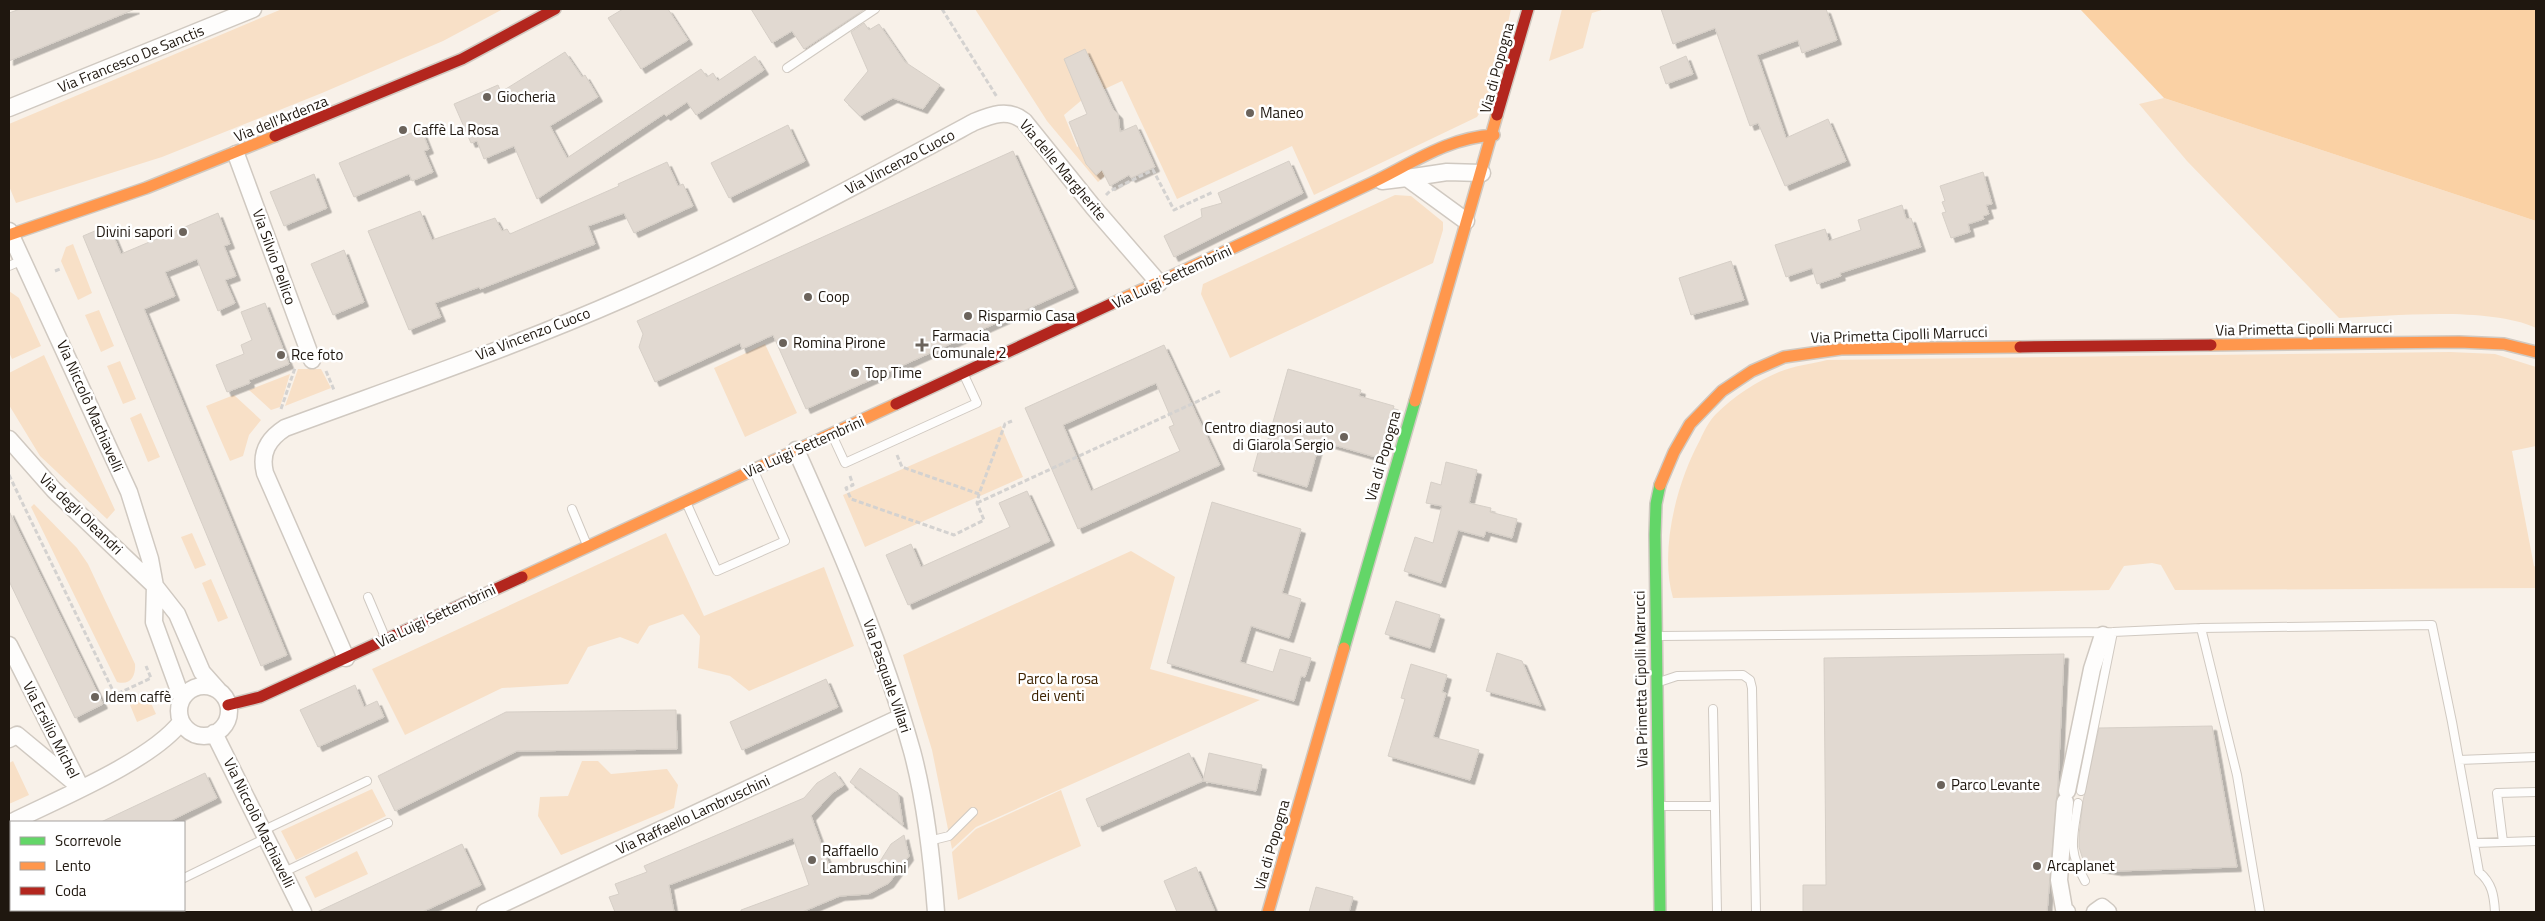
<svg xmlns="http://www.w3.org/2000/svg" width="2545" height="921" font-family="'Titillium Web',sans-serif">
<defs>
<filter id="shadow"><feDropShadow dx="4.5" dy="4.5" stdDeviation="0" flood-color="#0004"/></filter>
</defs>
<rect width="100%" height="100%" fill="#f8f1e9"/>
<path fill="#f8e0c7" d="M282 9H503L443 41 322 93 162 157 16 203 9 186V124Z
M975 9H1511L1493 92 1477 117 1314 195 1292 146 1177 199 1122 81 1083 99 1064 115 1077 147 1086 143 1121 162 1098 182 1047 121Z
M1562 9H1605L1592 13 1583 48 1549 61Z
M2164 98 2536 221V328C2489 306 2392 316 2339 318L2187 161 2139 104Z
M1395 195 1411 196 1443 222V230L1433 263 1230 358 1201 294 1203 284Z
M73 244 92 293 78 300 61 261 66 247Z
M9 291 19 298 41 346 12 359 9 352Z
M99 310 114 346 101 352 85 315Z
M765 344 797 413 745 437 714 368Z
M2450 352 2495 354 2536 367V446L2512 451 2534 566 2536 567V588L2175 590 2161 565 2152 563 2124 566 2109 590 1673 598C1659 550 1677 482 1700 440 1704 431 1709 421 1716 414 1733 397 1757 381 1779 372 1793 366 1811 364 1827 360Z
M44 355 115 510 107 519 40 456 9 405V373Z
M120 361 136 399 123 404 107 366Z
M298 369H321L331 388 285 406Z
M290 374 280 407 271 410 249 390Z
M234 395 261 420 249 435 243 456 230 461 206 406Z
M141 413 160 457 148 462 130 418Z
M1001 426 1023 477 865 547 843 495Z
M34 504 77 548 88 564 135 664C136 675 131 686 117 682L31 507Z
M192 533 206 565 195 569 181 537Z
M666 533 704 616 824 567 854 646 749 691 730 676 698 668 700 636 683 614 649 626 638 644 620 637 588 647 568 684 502 688 405 735 372 669Z
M1131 551 1175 577 1150 669 1260 700 976 827 952 849 932 750 903 655Z
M211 579 228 618 218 622 202 583Z
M146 692 156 714 137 722 128 700Z
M13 761 29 795 9 804V763Z
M582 761H598L611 774 667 769 678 785 674 808 561 855 538 816 540 797 568 796Z
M372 789 386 816 296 860 281 831Z
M1061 790 1081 846 958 900 952 852 976 829Z
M357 851 368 874 315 898 305 877Z"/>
<path fill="#fad1a4" d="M2080 9H2536V221L2164 98Z"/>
<path fill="#e1d9d1" stroke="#d6cfc7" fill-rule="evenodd" filter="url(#shadow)" d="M20 9H135L9 61V13Z
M623 9H668L688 40 641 69 608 18Z
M751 9H865L804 49 792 31 772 43Z
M1661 9H1826L1837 40 1802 53 1798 40 1757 55 1786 138 1828 119 1846 161 1785 186 1758 123 1750 126 1715 28 1673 44Z
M864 23 869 30 879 24 905 62 940 85 923 109 893 98 860 116 844 100 868 71 851 32Z
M1085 49 1113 109 1118 114 1120 132 1136 125 1155 167 1131 178 1129 175 1110 186 1102 170 1096 175 1086 164 1069 122 1087 114 1064 59Z
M565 52 582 77 585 75 598 97 550 126 567 158 701 69 707 77 713 73 718 81 755 56 764 70 696 115 687 102 666 116 664 114 537 199 514 146 484 159 477 141 471 143 454 104 498 85 501 92Z
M1686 56 1693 74 1666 84 1660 67Z
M788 125 805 161 729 198 711 163Z
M421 129 429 149 424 151 433 172 412 181 409 174 354 197 339 163Z
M1013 151 1074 288 806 409 773 335 742 349 740 343 655 382 639 347 643 334 637 321Z
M1289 161 1303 193 1174 257 1164 236 1202 217 1201 209 1222 203 1218 193Z
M667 162 678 186 683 184 693 206 634 233 624 213 588 226 595 244 480 289 479 287 435 303 441 317 409 330 368 231 420 211 432 240 495 218 502 231 507 229 510 234 619 186 618 184Z
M1983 172 1992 204 1986 205 1989 214 1983 216 1984 219 1968 224 1970 232 1951 238 1942 213 1946 212 1942 202 1945 201 1940 186Z
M314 174 327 208 284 226 270 192Z
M1902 205 1906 219 1911 218 1921 247 1840 273 1841 276 1817 284 1812 268 1786 277 1775 245 1825 229 1829 241 1861 230 1858 220Z
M218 213 230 244 224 246 236 276 225 280 235 303 218 311 197 259 165 272 175 296 144 309 287 655 261 666 83 236 109 225 121 254Z
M344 250 364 302 333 315 311 264Z
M1731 261 1744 300 1691 315 1679 278Z
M265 303 289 364 249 380 250 383 227 392 216 365 244 354 241 345 252 340 241 312Z
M1164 345 1220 465 1078 529 1025 408ZM1156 383 1174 425 1169 427 1180 451 1091 491 1063 425Z
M1288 369 1361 390 1359 396 1394 406 1379 458 1320 441 1307 487 1253 471 1259 449 1265 450Z
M1446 462 1477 470 1469 503 1491 508 1490 512 1517 519 1512 538 1486 531 1484 537 1458 530 1441 583 1404 571 1415 537 1433 543 1442 506 1426 503 1431 482 1441 485Z
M1027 491 1050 541 908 605 886 555 911 544 921 567 1010 527 999 503Z
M1212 502 1301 529 1282 593 1301 599 1289 638 1251 626 1240 662 1273 672 1280 649 1311 658 1305 677 1301 676 1294 701 1167 663Z
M9 511 103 704 75 718 9 581Z
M1396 601 1440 615 1430 648 1385 634Z
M1497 653 1522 661 1541 706 1486 691Z
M2064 654 2058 782 2047 912H1803V885H1826L1824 658Z
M1411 664 1447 675 1442 692 1446 693 1433 737 1479 750 1470 780 1388 756 1405 699 1401 698Z
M826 679 838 707 742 750 730 722Z
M355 685 364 707 377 701 384 717 318 747 300 710Z
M676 710 677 749 517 751 395 811 378 776 506 712Z
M2212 726 2237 867 2117 871 2085 866 2079 847V835L2083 801 2099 728Z
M1189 753 1203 781 1098 827 1086 799Z
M1209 753 1262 765 1256 791 1203 781Z
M860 768 898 793 903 825 850 782Z
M835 772 844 785 832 793 811 816 833 876 866 872 877 866 891 844 904 835 909 856 889 883 868 894 840 896 802 912H741V910L809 885 793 838 669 885 674 912H615L609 897 619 894 615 884 647 872 644 866 804 798 817 783Z
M205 773 217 798 168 822H101Z
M462 844 481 885 422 912H317Z
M1196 867 1215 912H1177L1164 881Z
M1316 887 1353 897 1349 912H1309Z"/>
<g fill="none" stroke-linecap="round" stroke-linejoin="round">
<defs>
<path id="lane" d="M787 68 875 9
M9 266 23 260
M833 437 845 463 977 403 964 375
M686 502 717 571 785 541 754 471
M572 509 587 545
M368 597 385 637
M1659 636 2113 632 2201 628
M1659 682 1677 676 1743 675 1750 680 1752 688 1756 912
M1713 709 1717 912
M2459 760 2536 757
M2081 791 2113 632
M2078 803C2073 838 2067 849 2085 881
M1660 806H1715
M262 831 367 781
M929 841 949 836 973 812
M2503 842 2497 793 2536 792
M2474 843 2536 841
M284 872 388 823
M184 878 266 838
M79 912 81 910
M112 912 114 910
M2260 912 2237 775 2201 628 2432 625 2452 722 2479 872C2492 883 2494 895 2495 912"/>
<path id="street" d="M9 108 253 9
M236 154 312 360
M1407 178 1447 172 1482 173
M1382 181 1407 178 1466 221
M9 231 129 492 150 559 155 586 154 622 182 699
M9 439 54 490 155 586 177 614 202 672 218 690
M796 450C840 548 883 648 912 751 926 803 932 859 936 912
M9 645 81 788
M346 658 265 473C260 453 268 439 285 428 399 386 514 347 625 298 745 246 859 184 974 122 991 115 1008 108 1024 121L1094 208 1159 283
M179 711a25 25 0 1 1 50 0a25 25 0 1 1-50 0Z
M214 733 303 912
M9 739 17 735 75 783
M2067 791 2092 669 2103 635
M2065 802 2059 880 2064 909 2067 912
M12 822C58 799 151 761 181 722
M485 912 901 717
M2095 912 2102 907 2108 912"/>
<path id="fast" d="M1344 648 1415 401
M1660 912 1655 535 1656 504 1660 485"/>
<path id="slow" d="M9 235 146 188 275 136
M1111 304C1196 265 1281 226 1365 186 1409 166 1444 138 1494 135
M2211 345 2459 342 2504 344 2536 352
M1415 401 1497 115
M1660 485 1674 452 1690 424 1722 391 1752 371 1784 357 1841 349 2020 347
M522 577 896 404
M1268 912 1344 648"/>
<path id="jam" d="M1497 115 1528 9
M275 136 462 59 555 9
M2020 347 2211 345
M896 404 1111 304
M228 705 260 697 522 577"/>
</defs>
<use href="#lane" stroke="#d0c9c1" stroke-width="10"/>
<use href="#street" stroke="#d0c9c1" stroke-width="19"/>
<use href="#fast" stroke="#d0c9c1" stroke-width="14"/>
<use href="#slow" stroke="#d0c9c1" stroke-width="14"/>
<use href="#jam" stroke="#d0c9c1" stroke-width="14"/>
<path stroke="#d4d2d0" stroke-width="3" stroke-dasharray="5 2.5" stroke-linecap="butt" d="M942 9 997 97
M1106 195 1110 191 1153 170 1174 210 1213 192
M55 271 60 269
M326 371 334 390
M281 409 295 368
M897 455 902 467 979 494 1005 424 1012 421
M9 475 115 695 151 678 146 666
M850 476 853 485 846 488 851 499 954 535 984 520 977 503 979 494
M977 503 1220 391"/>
<use href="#lane" stroke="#fefdfc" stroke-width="8"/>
<use href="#street" stroke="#fefdfc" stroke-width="16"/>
<use href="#fast" stroke="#63d668" stroke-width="11"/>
<use href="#slow" stroke="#ff974d" stroke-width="11"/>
<use href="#jam" stroke="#b3261e" stroke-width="11"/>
</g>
<g fill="#6b635b" stroke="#fff" stroke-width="2">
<circle cx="487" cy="97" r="5"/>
<circle cx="1250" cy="113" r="5"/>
<circle cx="403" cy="130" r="5"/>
<circle cx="183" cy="232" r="5"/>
<circle cx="808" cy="297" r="5"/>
<circle cx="968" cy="316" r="5"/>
<circle cx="783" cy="343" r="5"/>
<path d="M919.5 337.5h5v5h5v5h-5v5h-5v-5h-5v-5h5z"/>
<circle cx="281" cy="355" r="5"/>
<circle cx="855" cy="373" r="5"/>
<circle cx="1344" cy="437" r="5"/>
<circle cx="95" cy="697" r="5"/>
<circle cx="1941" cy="785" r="5"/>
<circle cx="812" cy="860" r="5"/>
<circle cx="2037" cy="866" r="5"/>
</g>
<g text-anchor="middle" stroke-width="5" stroke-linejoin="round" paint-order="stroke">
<g font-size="15" fill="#1f170f" stroke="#fff">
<text transform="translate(131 59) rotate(-22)" y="5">Via Francesco De Sanctis</text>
<text transform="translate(1497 68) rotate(-75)" y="5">Via di Popogna</text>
<text transform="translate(281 119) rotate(-22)" y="5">Via dell'Ardenza</text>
<text transform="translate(900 162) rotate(-28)" y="5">Via Vincenzo Cuoco</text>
<text transform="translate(1063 170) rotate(50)" y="5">Via delle Margherite</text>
<text transform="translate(274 257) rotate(70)" y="5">Via Silvio Pellico</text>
<text transform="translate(1172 277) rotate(-25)" y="5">Via Luigi Settembrini</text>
<text transform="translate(2304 329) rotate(-1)" y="5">Via Primetta Cipolli Marrucci</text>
<text transform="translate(533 334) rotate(-21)" y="5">Via Vincenzo Cuoco</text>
<text transform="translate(1899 335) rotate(-2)" y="5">Via Primetta Cipolli Marrucci</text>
<text transform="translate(90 406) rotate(66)" y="5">Via Niccolò Machiavelli</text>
<text transform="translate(804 447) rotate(-24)" y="5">Via Luigi Settembrini</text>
<text transform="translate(1383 456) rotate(-74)" y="5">Via di Popogna</text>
<text transform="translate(81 514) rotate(44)" y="5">Via degli Oleandri</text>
<text transform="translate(436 616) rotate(-25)" y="5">Via Luigi Settembrini</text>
<text transform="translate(887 676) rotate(71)" y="5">Via Pasquale Villari</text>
<text transform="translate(1641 679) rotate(-91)" y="5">Via Primetta Cipolli Marrucci</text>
<text transform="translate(51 730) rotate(63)" y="5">Via Ersilio Michel</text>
<text transform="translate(693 815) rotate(-25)" y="5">Via Raffaello Lambruschini</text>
<text transform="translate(259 823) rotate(64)" y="5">Via Niccolò Machiavelli</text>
<text transform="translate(1272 845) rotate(-74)" y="5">Via di Popogna</text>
</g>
<g font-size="15" fill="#1f170f" stroke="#fff" text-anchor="start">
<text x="497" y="102">Giocheria</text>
<text x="1260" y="118">Maneo</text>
<text x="413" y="135">Caffè La Rosa</text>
<text x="173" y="237" text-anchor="end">Divini sapori</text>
<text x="818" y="302">Coop</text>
<text x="978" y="321">Risparmio Casa</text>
<text x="932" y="341">Farmacia<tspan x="932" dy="17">Comunale 2</tspan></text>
<text x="793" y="348">Romina Pirone</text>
<text x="291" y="360">Rce foto</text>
<text x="865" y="378">Top Time</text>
<text x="1334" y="433" text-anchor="end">Centro diagnosi auto<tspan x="1334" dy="17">di Giarola Sergio</tspan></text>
<text x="105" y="702">Idem caffè</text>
<text x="1951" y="790">Parco Levante</text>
<text x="822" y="856">Raffaello<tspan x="822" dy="17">Lambruschini</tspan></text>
<text x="2047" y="871">Arcaplanet</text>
</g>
<g font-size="15" fill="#3e2300" stroke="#fff">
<text x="1058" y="684">Parco la rosa<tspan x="1058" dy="17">dei venti</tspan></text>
</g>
</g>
<rect width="2545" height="921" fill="none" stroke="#1f170f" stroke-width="20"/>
<rect x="10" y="821" width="175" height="90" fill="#ffffff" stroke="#a5a29f"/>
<rect x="20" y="837" width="25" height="8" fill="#63d668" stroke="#a5a29f"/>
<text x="55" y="846" font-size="15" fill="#1f170f">Scorrevole</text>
<rect x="20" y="862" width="25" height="8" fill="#ff974d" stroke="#a5a29f"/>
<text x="55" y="871" font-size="15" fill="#1f170f">Lento</text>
<rect x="20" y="887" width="25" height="8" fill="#b3261e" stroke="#a5a29f"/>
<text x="55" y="896" font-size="15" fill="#1f170f">Coda</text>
</svg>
